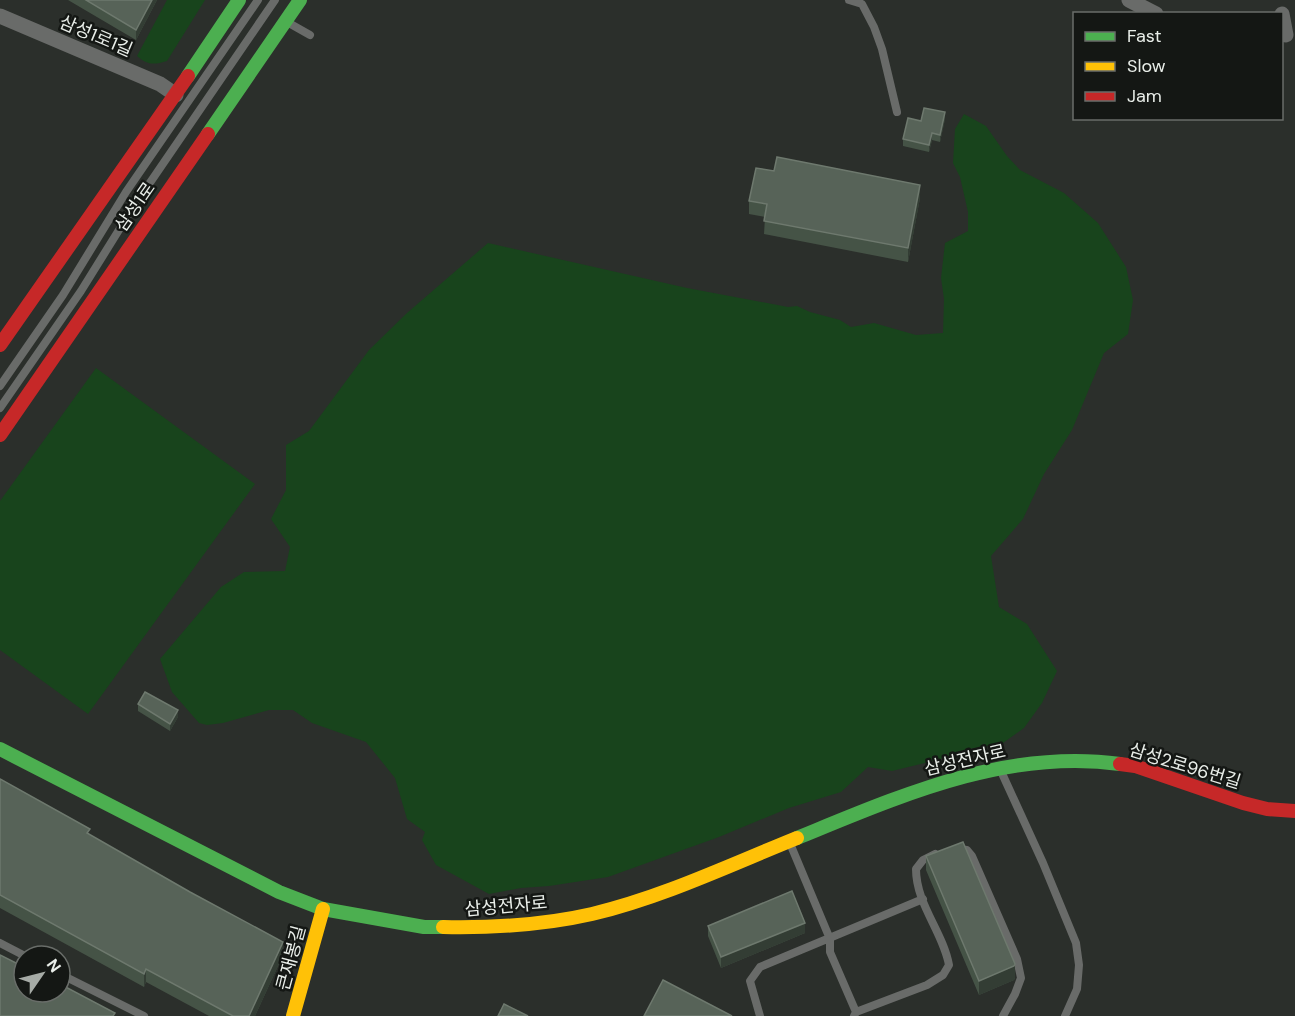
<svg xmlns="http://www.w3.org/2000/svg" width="1295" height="1016" font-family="'DM Sans','Noto Sans KR',sans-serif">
<rect width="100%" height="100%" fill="#2b2f2b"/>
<path fill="#18441c" d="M167 0H205L167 61C154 65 147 65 137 56Z
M964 114 986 126 1007 156 1020 170 1064 193 1098 223 1126 267 1133 300 1128 334 1104 353 1072 430 1044 474 1023 519 991 556 999 607 1027 624 1057 671 1042 703 1024 728 1003 743 970 749 941 759 892 771 868 767 841 792 789 808 719 837 608 877 549 886 521 888 489 894 436 865 422 840 425 832 407 819 395 778 366 742 312 723 293 710H269L223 723 207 725 199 723 172 692 160 659 221 587 244 572 285 571 290 547 271 519 286 490V445L309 431 369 350 407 313 488 243 687 288 788 307 797 306 810 312 840 320 851 327 874 323 916 335 943 333 944 299 941 278 945 243 968 231V212L960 177 953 163 955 129Z
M96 368 255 484 88 714 0 650V501Z"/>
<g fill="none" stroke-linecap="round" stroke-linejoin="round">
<path stroke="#696b69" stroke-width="8" d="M849 0 862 4 874 27 882 49 897 112
M287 22 310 35
M0 386 63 295 126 192 258 0
M0 408 81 291 132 209 275 0
M1000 769 1043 863 1076 943 1079 965 1077 989 1065 1016
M789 841 830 939V952L856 1012
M958 849 967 850 972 856 1017 959 1021 978 1015 994 1003 1016
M0 943 25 956
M60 974 144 1016
M760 1016 750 981 760 967 923 899
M854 1016 856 1012 927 985 943 975 949 965C943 932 916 904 916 869L923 860 935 854"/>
<path stroke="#696b69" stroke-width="15" d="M1129 0 1156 14
M1282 14 1286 35
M0 16 160 84 176 95"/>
<path stroke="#4caf50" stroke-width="14" d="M188 76 239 0
M208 134 300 0
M0 749 279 892 323 909 424 927H443
M797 838C900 796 1007 748 1120 764"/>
<path stroke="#ffc107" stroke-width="14" d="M443 927C492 928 544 925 592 914 663 897 730 865 797 838
M293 1016 323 909"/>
<path stroke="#c62828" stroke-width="14" d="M0 345 188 76
M0 435 208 134
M1120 764 1135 766 1243 803 1267 809 1295 811"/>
</g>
<path fill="#455346" d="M68 0H157L136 40Z
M945 119 940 142 932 140 929 152 903 146V139L921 121Z
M920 198 908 262 764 234 765 217 749 214V201Z
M138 704 178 717 170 731 138 711Z
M0 779 283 955 255 1016H209L146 982 144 987 0 908Z
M926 856 1015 978 1014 980 979 995 926 870Z
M708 926 805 933 721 968 708 936Z"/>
<path fill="#333d34" d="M152 0H157L136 40V30Z
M945 112V119L940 142V135Z
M932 133V140L929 152V145Z
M920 185V198L908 262V248Z
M178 710V717L170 731V724Z
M805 923V933L721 968V957Z
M283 942V955L255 1016H249Z
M1015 964V978L1014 980 979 995V981Z
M146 969V982L144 987V974Z"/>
<path fill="#576358" stroke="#6e796e" stroke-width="1.5" d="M86 0H152L136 30Z
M924 108 945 112 940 135 932 133 929 145 903 139 908 118 921 121Z
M777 157 920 185 908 248 764 221 767 204 749 201 756 168 774 171Z
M145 692 178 710 170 724 138 704Z
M0 779 90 829 87 833 190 892 283 942 249 1016H233L146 969 144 974 0 895Z
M963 842 1015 964 1014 966 979 981 926 856Z
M792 891 805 923 721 957 708 926Z
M0 955 24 967V992H60V984L115 1013 113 1016H0Z
M663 980 732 1016H644Z
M504 1004 528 1016H498Z"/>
<g text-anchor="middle" stroke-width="5" stroke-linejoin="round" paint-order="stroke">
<g font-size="18" fill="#e9eee9" stroke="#141714">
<text transform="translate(96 36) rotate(23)" y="6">삼성1로1길</text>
<text transform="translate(135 207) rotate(-55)" y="6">삼성1로</text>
<text transform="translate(965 760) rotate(-13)" y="6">삼성전자로</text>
<text transform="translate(1185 766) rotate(17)" y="6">삼성2로96번길</text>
<text transform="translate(506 906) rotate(-5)" y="6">삼성전자로</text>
<text transform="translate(291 958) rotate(-75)" y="6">큰재봉길</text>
</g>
</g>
<rect x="1073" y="12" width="210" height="108" fill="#141714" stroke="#696d69" stroke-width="1.5"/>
<rect x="1085" y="32" width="30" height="9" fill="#4caf50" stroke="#696d69" stroke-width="1.5"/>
<text x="1127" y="42" font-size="18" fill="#e9eee9">Fast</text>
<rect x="1085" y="62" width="30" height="9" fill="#ffc107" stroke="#696d69" stroke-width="1.5"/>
<text x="1127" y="72" font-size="18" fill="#e9eee9">Slow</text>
<rect x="1085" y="92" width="30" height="9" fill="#c62828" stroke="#696d69" stroke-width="1.5"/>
<text x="1127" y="102" font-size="18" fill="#e9eee9">Jam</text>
<g transform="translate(42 974) rotate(55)"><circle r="28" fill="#141714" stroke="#696d69" stroke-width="1.5"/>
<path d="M0-4.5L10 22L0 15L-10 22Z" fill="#a6aba6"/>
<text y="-9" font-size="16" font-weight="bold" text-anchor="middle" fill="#e9eee9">N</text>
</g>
</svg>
